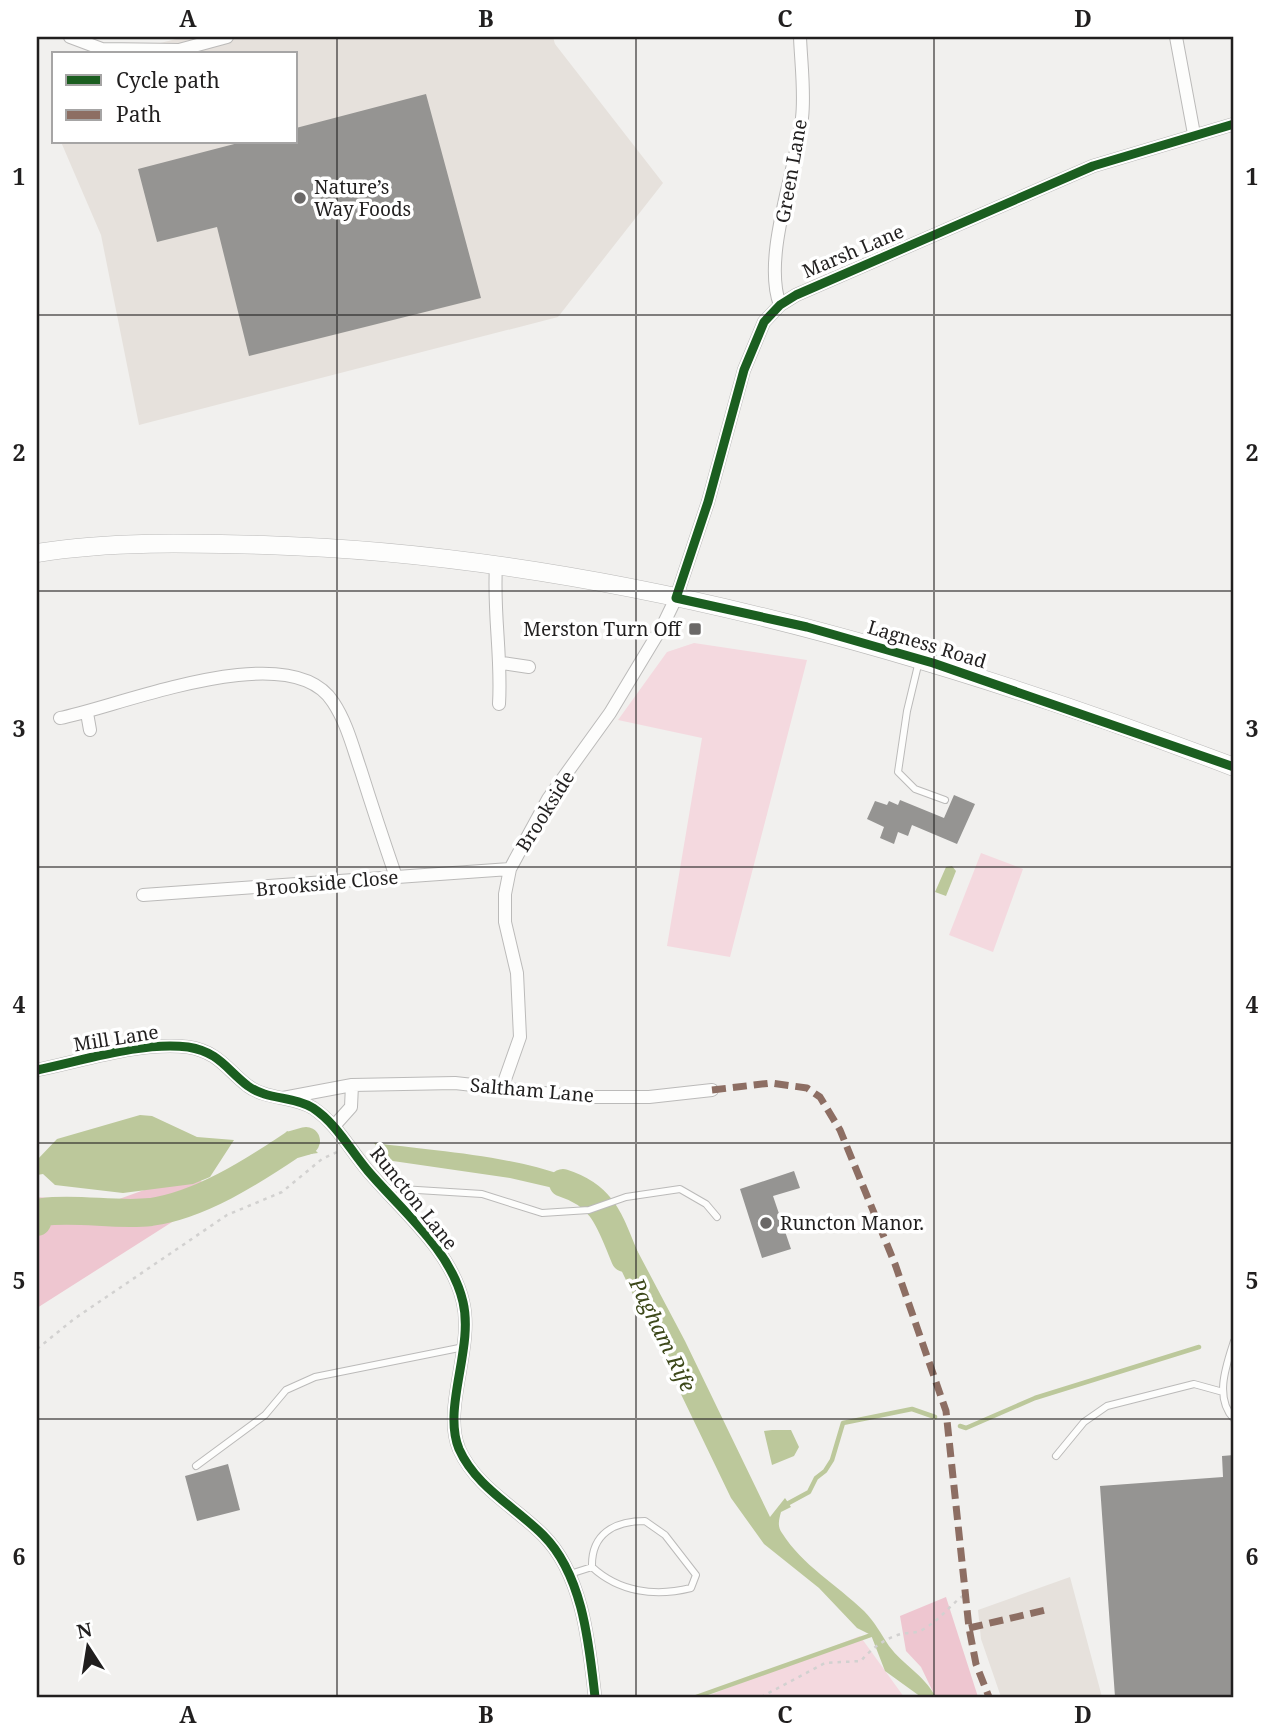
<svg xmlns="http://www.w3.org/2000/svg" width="1271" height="1734" font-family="'Noto Serif',serif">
<rect width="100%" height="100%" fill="#f1f0ee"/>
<path fill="#e6e1dc" d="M184 37H553L555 44 663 183 558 317 139 425 101 235 61 142H296V54H117Z
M1070 1577 1102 1697H1001L981 1639 978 1610Z"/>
<path fill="#f4d9df" d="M694 643 807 660 730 957 667 946 702 738 618 720 667 652Z
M981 853 1023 869 993 952 949 935Z
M860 1636 904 1697H705Z"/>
<path fill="#eec6d0" d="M194 1172 213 1196 37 1308V1197L108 1203Z
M946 1597 978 1697H932L934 1694 921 1667 906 1651 900 1616Z"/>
<path fill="#bcc89b" d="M952 866 956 871 946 896 935 892 946 867Z
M140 1115 152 1116 197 1137 234 1140 210 1177 193 1184 123 1193 55 1185 43 1174 37 1175V1160L57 1139Z
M287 1131 306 1141 318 1153 282 1158 273 1164 265 1149 271 1142 280 1140Z
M374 1143C434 1151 561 1158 604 1198L579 1201 549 1187 510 1178 386 1160Z
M621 1220 685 1341 770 1517 785 1498 791 1507 781 1512C779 1520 777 1526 782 1533 802 1565 837 1585 864 1611 875 1622 881 1634 889 1646 904 1666 922 1673 936 1697H921L885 1671 871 1635 857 1628 819 1588 764 1544 731 1498 599 1224Z
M772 1430H791L799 1447 794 1456 772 1465 764 1431Z"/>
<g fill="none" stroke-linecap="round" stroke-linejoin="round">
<path stroke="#bcc89b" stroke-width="4.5" d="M960 1426 966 1428 1035 1398 1199 1347
M785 1505 809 1492 816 1478 825 1471 832 1460 843 1423 912 1409 935 1417
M696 1697 871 1635"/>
<path stroke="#bcc89b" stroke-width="28" d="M563 1183C604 1196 610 1222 625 1258
M37 1222 42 1212C78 1207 114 1216 151 1212 200 1205 252 1172 292 1145L306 1141"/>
</g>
<path fill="#959492" d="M426 94 481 298 249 356 217 227 157 242 138 169 242 142H296V128Z
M954 795 975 804 957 844 912 825 908 836 898 832 894 844 880 838 884 827 867 819 875 801 887 805 889 801 898 805 900 800 944 818Z
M794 1171 800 1188 773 1196 791 1249 762 1258 740 1189Z
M1234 1455V1695L1115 1697 1100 1486 1223 1477 1222 1456Z
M228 1464 240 1510 197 1521 185 1476Z"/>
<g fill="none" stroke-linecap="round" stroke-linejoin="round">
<defs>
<path id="lane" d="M919 661 907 711 898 772 915 789 945 800
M385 1188 482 1194 542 1213 589 1210 626 1197 680 1189 706 1204 717 1217
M1234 1341C1226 1366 1214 1398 1234 1419
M1056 1456 1084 1422 1107 1406 1194 1384 1223 1392
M196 1466 265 1415 286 1390 315 1377 464 1347
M570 1574 592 1567C619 1592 655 1597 691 1588L696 1575 665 1535 645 1521C614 1521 591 1534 592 1567"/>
<path id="street" d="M70 37 102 49 179 50 227 37
M1176 37 1194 134
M780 305C762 257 796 171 802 118 805 92 801 63 800 37
M496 566C493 613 502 657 499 704
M502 663 529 667
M87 713 90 730
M60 718C121 706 290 635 333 702 347 723 353 748 361 771 372 806 384 842 396 877
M143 895 510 869
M37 1070C82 1061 142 1041 188 1047 219 1052 226 1069 248 1086 267 1100 294 1096 313 1108 337 1124 350 1150 368 1171 402 1211 451 1250 463 1302 474 1348 442 1408 459 1449 476 1487 514 1506 543 1535 583 1575 589 1644 595 1697
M502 1088 520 1037 517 973 505 922V894L510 869 548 799 610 713 663 625 676 598 708 502 744 370 764 322 780 305 796 295 1093 166 1234 124
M283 1098 352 1085 455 1083 580 1097H649L712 1090
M334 1126 351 1107 352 1085"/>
<path id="secondary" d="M37 553C112 541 188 543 264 545 596 555 926 650 1234 767"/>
</defs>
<use href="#lane" stroke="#bbbab9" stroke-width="8"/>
<use href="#street" stroke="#bbbab9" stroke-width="14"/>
<use href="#secondary" stroke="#bbbab9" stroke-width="19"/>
<path stroke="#d2d1d0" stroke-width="2.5" stroke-dasharray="3.5 5" stroke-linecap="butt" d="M37 1349 74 1319 227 1215 282 1192 322 1159 337 1152
M761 1697 825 1663 861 1661C871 1649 885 1638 901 1634 909 1632 915 1634 922 1630 939 1621 949 1606 964 1595"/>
<use href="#lane" stroke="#fdfdfc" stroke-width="6"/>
<use href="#street" stroke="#fdfdfc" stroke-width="12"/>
<use href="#secondary" stroke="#fdfdfc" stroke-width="18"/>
<path stroke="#8d6e63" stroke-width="7" stroke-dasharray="14 7" stroke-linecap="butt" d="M712 1090 771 1083 807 1088 820 1097 840 1130 895 1264 946 1411 969 1628 976 1664 989 1697
M969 1628 1050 1609"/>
<defs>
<path id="cycleway" d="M1234 124 1093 166 796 295 780 305 764 322 744 370 708 502 676 598 807 627 933 663 1234 767
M37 1070C82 1061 142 1041 188 1047 219 1052 226 1069 248 1086 267 1100 294 1096 313 1108 337 1124 350 1150 368 1171 402 1211 451 1250 463 1302 474 1348 442 1408 459 1449 476 1487 514 1506 543 1535 583 1575 589 1644 595 1697"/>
</defs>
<use href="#cycleway" stroke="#fff" stroke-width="13"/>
<use href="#cycleway" stroke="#1b5e20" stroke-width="9"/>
</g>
<path fill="none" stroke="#211f1f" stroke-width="2" stroke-opacity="0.55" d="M337 37V1697M636 37V1697M934 37V1697M37 315H1234M37 591H1234M37 867H1234M37 1143H1234M37 1419H1234"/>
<g fill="#6a6867" stroke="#fff" stroke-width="2.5">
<circle cx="300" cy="198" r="7"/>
<rect x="688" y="622" width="14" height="14" rx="3.5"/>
<circle cx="766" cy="1223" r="7"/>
</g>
<g text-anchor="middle" stroke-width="7" stroke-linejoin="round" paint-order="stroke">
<g font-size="19" fill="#211f1f" stroke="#fff">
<text transform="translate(791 171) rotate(-80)" y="7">Green Lane</text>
<text transform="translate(853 251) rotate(-23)" y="7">Marsh Lane</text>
<text transform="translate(927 644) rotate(17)" y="7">Lagness Road</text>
<text transform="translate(545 811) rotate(-58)" y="7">Brookside</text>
<text transform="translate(327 883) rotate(-5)" y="7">Brookside Close</text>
<text transform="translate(116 1038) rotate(-9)" y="7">Mill Lane</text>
<text transform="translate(532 1090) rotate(5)" y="7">Saltham Lane</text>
<text transform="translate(414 1198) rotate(51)" y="7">Runcton Lane</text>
</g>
<g font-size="19" fill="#211f1f" stroke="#fff" text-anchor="start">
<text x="314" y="194">Nature’s<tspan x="314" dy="22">Way Foods</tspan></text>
<text x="681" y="636" text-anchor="end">Merston Turn Off</text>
<text x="780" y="1230">Runcton Manor.</text>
</g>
<g font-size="21" font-style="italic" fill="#3c4819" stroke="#fff">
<text transform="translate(662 1335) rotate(64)" y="7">Pagham Rife</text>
</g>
</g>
<rect width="1271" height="1734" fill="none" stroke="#ffffff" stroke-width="77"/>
<rect x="52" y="52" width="245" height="91" fill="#ffffff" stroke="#a6a5a5" stroke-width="2"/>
<rect x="66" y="75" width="35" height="10" fill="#1b5e20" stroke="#a6a5a5" stroke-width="2"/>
<text x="116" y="88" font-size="21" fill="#211f1f">Cycle path</text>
<rect x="66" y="110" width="35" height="10" fill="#8d6e63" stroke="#a6a5a5" stroke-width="2"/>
<text x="116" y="122" font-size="21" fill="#211f1f">Path</text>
<g transform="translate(88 1647) rotate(348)" stroke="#ffffff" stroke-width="5" paint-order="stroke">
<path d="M0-5L12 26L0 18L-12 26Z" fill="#211f1f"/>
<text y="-10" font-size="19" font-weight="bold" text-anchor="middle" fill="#211f1f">N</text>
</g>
<rect x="38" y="38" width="1194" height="1658" fill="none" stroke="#211f1f" stroke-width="2.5"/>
<g font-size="23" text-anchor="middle" font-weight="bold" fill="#211f1f">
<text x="188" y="27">A</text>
<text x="486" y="27">B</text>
<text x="785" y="27">C</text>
<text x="1083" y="27">D</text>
<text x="19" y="185">1</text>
<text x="1252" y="185">1</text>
<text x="19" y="461">2</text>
<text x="1252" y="461">2</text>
<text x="19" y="737">3</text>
<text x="1252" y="737">3</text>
<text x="19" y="1013">4</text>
<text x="1252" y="1013">4</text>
<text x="19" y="1289">5</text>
<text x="1252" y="1289">5</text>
<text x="19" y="1565">6</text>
<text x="1252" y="1565">6</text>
<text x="188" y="1723">A</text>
<text x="486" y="1723">B</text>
<text x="785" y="1723">C</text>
<text x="1083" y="1723">D</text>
</g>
</svg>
